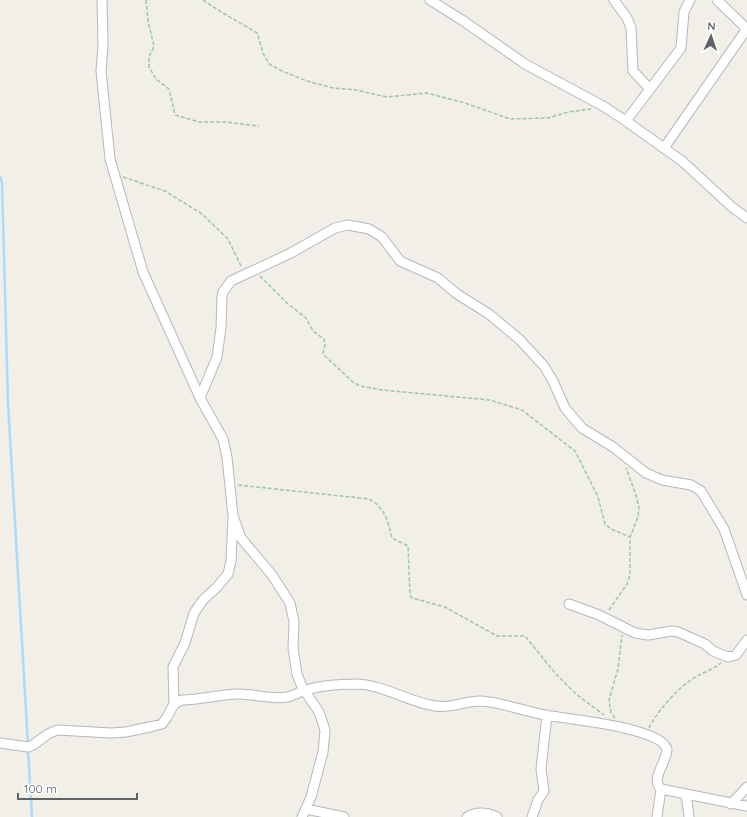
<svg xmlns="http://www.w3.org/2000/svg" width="747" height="817" font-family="Quicksand,sans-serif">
<rect width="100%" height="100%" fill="#f1efe8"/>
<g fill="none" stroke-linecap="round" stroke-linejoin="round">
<path stroke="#aadaff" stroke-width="2.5" d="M0 177 2 182 8 403 28 745
M28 750 32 817"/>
<defs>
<path id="street" d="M102 0 103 45 101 71 110 159 143 272 200 398 223 439 227 457 233 516 241 538 272 575 290 603 294 622 293 648 297 674 302 687 319 712 325 730 323 752 311 797 302 817
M430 0 462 20 525 64 603 106 626 121 682 161 732 207 747 218
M614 0 627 18 631 28 633 71 650 89
M626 121 681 48 684 12 690 0
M664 148 746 30 744 26 717 0
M200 398 217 357 221 328 222 297 223 292 231 281 291 253 335 228 348 225 369 229 382 237 400 261 438 278 457 294 489 314 520 340 544 366 553 381 565 408 582 428 613 447 646 473 662 480 691 485 701 491 724 529 747 595
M569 604 599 615 635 633 648 635 672 631 678 632 705 644 713 651 728 657 736 655 747 640
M174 704 173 667 185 643 194 613 203 600 217 587 228 574 231 561 233 519
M0 743 28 747 33 745 48 734 57 730 111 733 126 732 154 726 162 724 167 717 174 704 182 700C201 700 220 694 239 694 255 694 271 700 287 697 294 696 300 691 306 690 322 685 341 684 357 684 384 685 409 702 435 706 451 709 464 701 480 701 501 702 524 711 545 715 567 719 660 727 667 749 667 762 650 779 661 789L747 806
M686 794 689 817
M731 804 747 787
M306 809 344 817
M467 817C477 811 486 812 497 817
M532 817 538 800 544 791 541 769 547 715
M657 817 661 789"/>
</defs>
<use href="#street" stroke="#b5b8bc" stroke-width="11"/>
<path stroke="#9cc7a9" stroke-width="1.5" stroke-dasharray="4 2" stroke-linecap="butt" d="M146 0 148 21 154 46 149 57V67L156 79 169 89 175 115 199 122H225L259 126
M203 0C220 12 239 22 257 33L263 53 269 64 282 71 307 81 333 88 356 90 387 97 427 93 465 103 510 119 548 118 568 112 591 109
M123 177 165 191 202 214 228 239 241 266
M260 276 288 304 306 318 313 331 324 339 325 346 323 353 325 356 353 382 360 386 382 390 490 400 522 410 575 451 598 497 605 524 611 529 630 537
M238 485 369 499C385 507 388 522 392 538L408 546 410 595 412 598 445 607 497 636H525L555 673 576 694 604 715
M609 610 627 584 630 575V537L638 517 639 508 636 495 626 468
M615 718 611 713 609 700 618 669 622 635
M649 728C655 714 676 691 688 682 698 674 711 671 721 663"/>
<use href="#street" stroke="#fff" stroke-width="9"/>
</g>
<g transform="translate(711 36) rotate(3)" stroke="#ffffff" stroke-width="3" paint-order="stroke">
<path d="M0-3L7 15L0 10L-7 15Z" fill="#5f6368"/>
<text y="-6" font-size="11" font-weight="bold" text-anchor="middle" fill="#5f6368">N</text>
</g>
<path d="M18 793v6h119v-6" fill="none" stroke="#5f6368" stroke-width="2"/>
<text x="24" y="793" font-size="12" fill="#5f6368" stroke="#ffffff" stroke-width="3" paint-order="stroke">100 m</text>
</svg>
